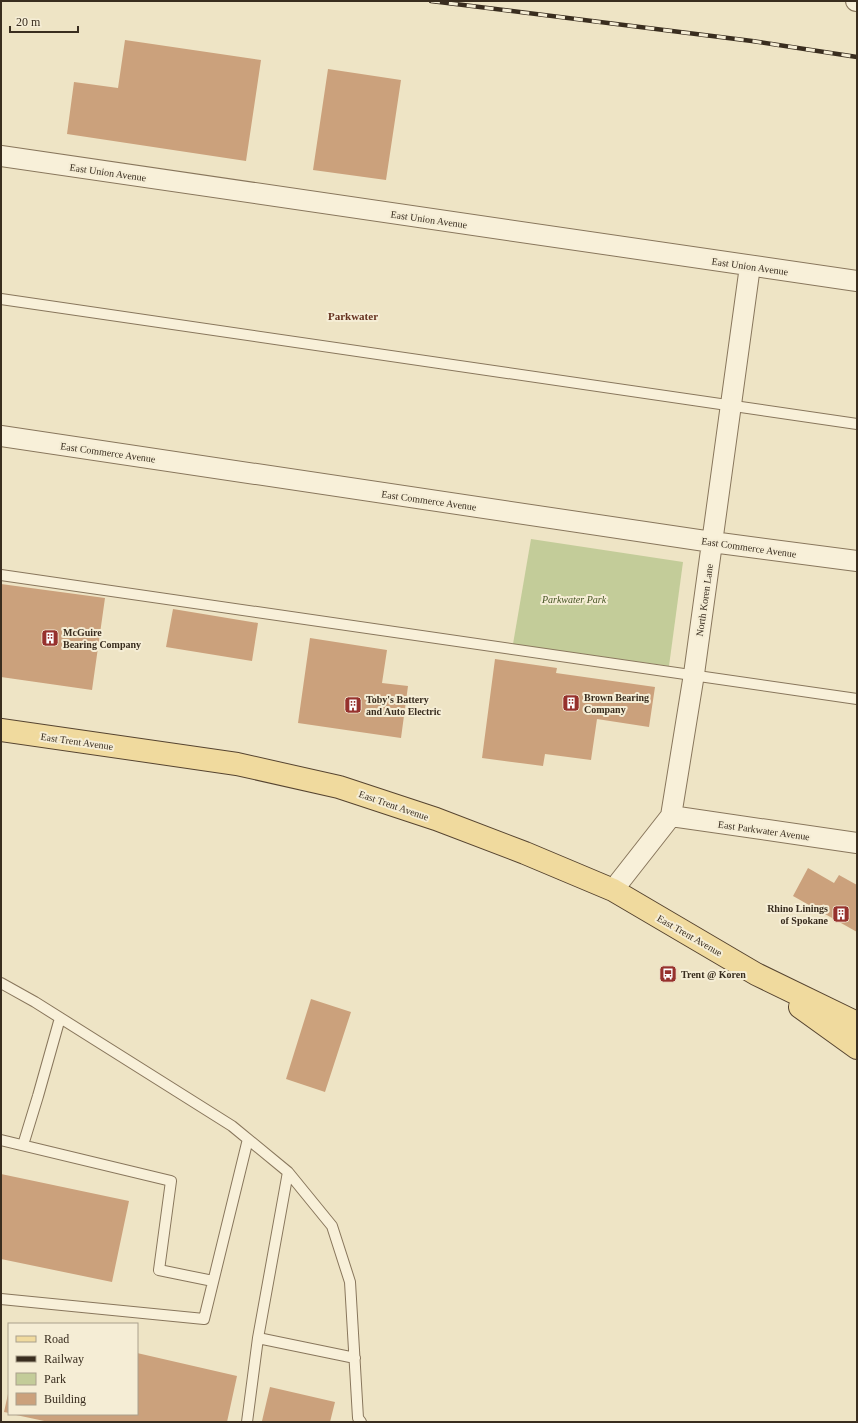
<svg xmlns="http://www.w3.org/2000/svg" width="858" height="1423" font-family="'Times New Roman',serif">
<rect width="100%" height="100%" fill="#eee4c5"/>
<path fill="#c3cc99" d="M531 539 683 562 669 666 513 644Z"/>
<path fill="#cba17c" d="M125 40 261 60 246 161 67 134 74 82 118 88Z
M328 69 401 80 386 180 313 170Z
M1 584 105 598 92 690 1 677Z
M173 609 258 623 252 661 166 647Z
M310 638 387 650 382 683 408 686 401 738 298 723Z
M495 659 557 668 556 673 655 687 649 727 597 719 591 760 545 754 543 766 482 758Z
M808 868 834 883 839 875 857 885V932L793 896Z
M311 999 351 1012 325 1092 286 1079Z
M1 1174 129 1201 112 1282 1 1259Z
M137 1353 237 1376 227 1422H49L16 1415 137 1414Z
M270 1387 335 1402 330 1422H267L262 1421Z
M8 1394H9V1413L4 1412Z"/>
<g fill="none" stroke-linecap="round" stroke-linejoin="round">
<defs>
<path id="service" d="M1 299 857 424
M1 575 857 699
M1 983 35 1002 232 1126 288 1172 332 1226 350 1282 358 1418 361 1422
M1 1140 171 1181 159 1270 213 1281
M23 1145 38 1096 60 1018
M1 1299 204 1319 248 1139
M258 1338 355 1358
M247 1422 258 1338 288 1172"/>
<path id="minor" d="M856 1H857
M1 156 857 281
M1 436 712 542 857 561
M671 816 857 843
M613 890 671 816 694 674 750 266"/>
<path id="primary" d="M1 730 237 764 339 787 436 819 525 853 613 890 756 974 857 1023
M800 1007 857 1048"/>
</defs>
<use href="#service" stroke="#88765c" stroke-width="12"/>
<use href="#minor" stroke="#88765c" stroke-width="22"/>
<use href="#primary" stroke="#564430" stroke-width="24"/>
<use href="#service" stroke="#f8f0d9" stroke-width="10"/>
<use href="#minor" stroke="#f8f0d9" stroke-width="20"/>
<use href="#primary" stroke="#f0da9e" stroke-width="22"/>
<defs>
<path id="rail" d="M431 1 752 41 857 57"/>
</defs>
<use href="#rail" stroke="#392d1f" stroke-width="4.5"/>
<use href="#rail" stroke="#f5edd5" stroke-width="3" stroke-dasharray="9" stroke-linecap="butt"/>
</g>
<defs>
<symbol id="building-square" viewBox="-11 -11 22 22"><rect x="-9" y="-9" width="18" height="18" rx="4" fill="#96312d" stroke="#f5edd5"/><path d="M-4-6H4V6H1V3H-1V6H-4ZM-2.5-4.3h1.7v1.8h-1.7ZM.8-4.3h1.7v1.8H.8ZM-2.5-1h1.7V.8h-1.7ZM.8-1h1.7V.8H.8Z" fill="#fff"/></symbol>
<symbol id="bus-square" viewBox="-11 -11 22 22"><rect x="-9" y="-9" width="18" height="18" rx="4" fill="#96312d" stroke="#f5edd5"/><path d="M-5-6H5V4H4V6H2V4H-2V6H-4V4H-5ZM-3.5-4V0h7V-4ZM-3.5 1.2v1.5H-2V1.2ZM2 1.2v1.5H3.5V1.2Z" fill="#fff"/></symbol>
</defs>
<g fill-rule="evenodd">
<use href="#building-square" x="40" y="628" width="20" height="20"/>
<use href="#building-square" x="561" y="693" width="20" height="20"/>
<use href="#building-square" x="343" y="695" width="20" height="20"/>
<use href="#building-square" x="831" y="904" width="20" height="20"/>
<use href="#bus-square" x="658" y="964" width="20" height="20"/>
</g>
<g text-anchor="middle" stroke-width="4" stroke-linejoin="round" paint-order="stroke">
<g font-size="10" fill="#392d1f" stroke="#f5edd5">
<text transform="translate(108 172) rotate(8)" y="4">East Union Avenue</text>
<text transform="translate(429 219) rotate(8)" y="4">East Union Avenue</text>
<text transform="translate(750 266) rotate(8)" y="4">East Union Avenue</text>
<text transform="translate(108 452) rotate(8)" y="4">East Commerce Avenue</text>
<text transform="translate(429 500) rotate(8)" y="4">East Commerce Avenue</text>
<text transform="translate(749 547) rotate(8)" y="4">East Commerce Avenue</text>
<text transform="translate(704 600) rotate(-82)" y="4">North Koren Lane</text>
<text transform="translate(77 741) rotate(8)" y="4">East Trent Avenue</text>
<text transform="translate(394 805) rotate(19)" y="4">East Trent Avenue</text>
<text transform="translate(764 830) rotate(8)" y="4">East Parkwater Avenue</text>
<text transform="translate(690 935) rotate(30)" y="4">East Trent Avenue</text>
</g>
<g font-size="10" font-style="italic" fill="#475526" stroke="#f5edd5">
<text x="574" y="603">Parkwater Park</text>
</g>
<g font-size="10" font-weight="bold" fill="#392d1f" stroke="#f5edd5" text-anchor="start">
<text x="63" y="636">McGuire<tspan x="63" dy="12">Bearing Company</tspan></text>
<text x="584" y="701">Brown Bearing<tspan x="584" dy="12">Company</tspan></text>
<text x="366" y="703">Toby's Battery<tspan x="366" dy="12">and Auto Electric</tspan></text>
<text x="828" y="912" text-anchor="end">Rhino Linings<tspan x="828" dy="12">of Spokane</tspan></text>
<text x="681" y="978">Trent @ Koren</text>
</g>
<g font-size="11" font-weight="bold" fill="#65311f" stroke="#f5edd5">
<text x="353" y="320">Parkwater</text>
</g>
</g>
<rect width="858" height="1423" fill="none" stroke="#392d1f" stroke-width="4"/>
<rect x="8" y="1323" width="130" height="92" fill="#f5edd5" stroke="#aaa08c"/>
<rect x="16" y="1336" width="20" height="6" fill="#f0da9e" stroke="#aaa08c"/>
<text x="44" y="1343" font-size="12" fill="#392d1f">Road</text>
<rect x="16" y="1356" width="20" height="6" fill="#392d1f" stroke="#aaa08c"/>
<text x="44" y="1363" font-size="12" fill="#392d1f">Railway</text>
<rect x="16" y="1373" width="20" height="12" fill="#c3cc99" stroke="#aaa08c"/>
<text x="44" y="1383" font-size="12" fill="#392d1f">Park</text>
<rect x="16" y="1393" width="20" height="12" fill="#cba17c" stroke="#aaa08c"/>
<text x="44" y="1403" font-size="12" fill="#392d1f">Building</text>
<path d="M10 26v6h68v-6" fill="none" stroke="#392d1f" stroke-width="2"/>
<text x="16" y="26" font-size="12" fill="#392d1f" stroke="#f5edd5" stroke-width="3" paint-order="stroke">20 m</text>
</svg>
